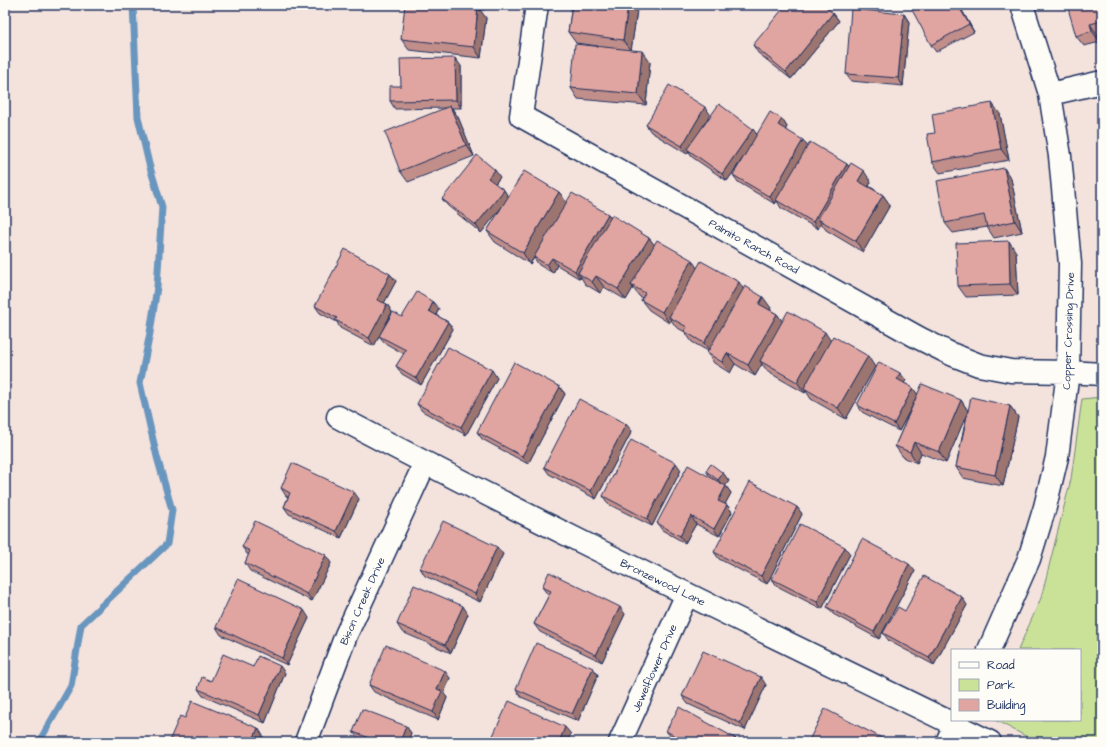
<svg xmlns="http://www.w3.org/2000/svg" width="1107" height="747" font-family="'Architects Daughter',sans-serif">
<rect width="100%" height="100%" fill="#f4e2dd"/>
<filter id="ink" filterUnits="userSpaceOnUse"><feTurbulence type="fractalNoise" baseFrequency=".025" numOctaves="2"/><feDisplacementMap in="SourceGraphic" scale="8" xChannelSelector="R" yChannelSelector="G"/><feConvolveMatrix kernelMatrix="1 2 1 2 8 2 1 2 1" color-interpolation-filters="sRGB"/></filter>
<g filter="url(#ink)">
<path fill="#cae298" stroke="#72887b" d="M1102 397V742H1037L995 720H1080V650H1018L1041 598 1071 479 1082 399Z"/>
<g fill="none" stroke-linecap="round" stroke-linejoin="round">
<path stroke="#6996be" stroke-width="7" d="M39 742 71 686 81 625 167 544 172 510 157 457 140 383 150 333 157 287 162 207 149 164 138 117 133 5"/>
<defs>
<path id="minor" d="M537 5 521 116 919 338 951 354 979 365 1011 371 1068 372 1102 374
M1050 94 1102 82
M338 417C553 531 772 635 990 742
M989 650 1029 559 1045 507 1057 457 1068 372 1070 264 1060 156 1050 94 1022 5
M306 742 346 635 425 463
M620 742 687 594
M947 742 957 720"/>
</defs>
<use href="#minor" stroke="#1b2f5e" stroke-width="25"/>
<use href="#minor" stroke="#fdfcf7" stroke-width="22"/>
</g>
<path fill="#c18e8a" stroke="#1b2f5e" d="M462 5H485L484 10 479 9 486 18 481 58 409 50 401 39 466 6Z
M572 5H634L637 10 631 50 650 62 646 105 578 99 571 88 598 46 576 43 568 32Z
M959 5 974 32 936 52 931 45Z
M1102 5V34L1098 35 1100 42 1084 46 1076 36Z
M833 13 839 21 791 79 758 53 753 45Z
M904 14 909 22 903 86 851 81 846 74Z
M461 66V108H452L458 117 474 156 408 182 400 171 445 108 395 109 390 101 401 86Z
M710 114 704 125 757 134 782 119 787 127 785 130 808 147 847 164 849 167 871 182 869 186 883 195 890 205 863 252 826 230 821 223 818 229 781 208 777 201 775 204 738 182 733 175 741 161 727 181 692 157 689 151 687 154 651 132 646 125Z
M1000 114 1009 160 940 173 932 162Z
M1004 168 1011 179 1022 232 994 238 987 227 953 233 945 223Z
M500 177 495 184 504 190 508 197 559 192 566 202 608 214 611 218 649 238 654 245 697 268 744 289 771 308 770 310 777 314 782 321 831 341 875 367 846 419 811 399 806 391 805 393 768 372 762 364 755 376 735 364 730 373 714 363 707 353 708 351 692 342 685 332 676 327 671 320 669 323 649 310 641 300 642 298 639 296 633 288 626 300 604 287 600 293 585 284 581 277 580 279 557 265 553 273 539 265 534 258 530 264 495 242 487 231 504 204 481 233 448 206 442 199Z
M1016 252 1018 295 966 297 958 286Z
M390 274 396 281 384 303 387 304 392 312 374 346 340 328 337 322 320 313 315 306Z
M439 309 436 315 448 322 453 329 421 385 402 374 396 366 404 354 385 343 379 336 402 317Z
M497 378 466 435 422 411 417 404Z
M906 380 904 383 913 388 917 394 961 400 968 411 1010 406 1018 417 1003 486 963 478 956 467 967 413 946 463 921 453 917 463 903 457 895 446 912 407 899 431 862 412 857 405Z
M560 387 565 394 528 464 482 439 477 432Z
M632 431 596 499 549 474 544 467Z
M681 470 652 526 608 504 603 496Z
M706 471 723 473 729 481 725 485 731 493 725 504 727 505 732 512 719 536 696 524 685 543 662 530 657 523 710 477Z
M281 488 359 499 341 538 289 514 284 507 288 497 286 496Z
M797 507 802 514 767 584 719 559 714 552Z
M242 547 331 563 312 601 250 571 245 563 249 555 247 554Z
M503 554 480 602 425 576 420 568Z
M850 554 822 609 777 586 772 579Z
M915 571 879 639 833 614 827 607Z
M542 587 625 614 602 662 540 632 534 624 549 595H548Z
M967 605 934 665 889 641 883 633 905 611Z
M468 614 451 653 402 632 397 624Z
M309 618 287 665 221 635 216 627Z
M253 667 285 673 265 723 203 696 198 689 211 681Z
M593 668 598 675 578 721 521 697 516 689Z
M450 678 444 693 447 698 438 720 374 692 369 685Z
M766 685 745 730 688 704 682 696Z
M185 718 258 728 263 736 261 742H172L170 739Z
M406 726 411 733 408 742H365L359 739 353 732Z
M666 731 735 738 738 742H679L672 738Z"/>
<path fill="#9d7470" stroke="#1b2f5e" d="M481 5H485L484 10Z
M628 5H634L637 10 631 51 623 40Z
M958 5H959L974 32 969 24Z
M478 7 486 18 481 58 474 47Z
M833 13 839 21 791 79 786 72Z
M904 14 909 22 903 86 898 78Z
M1090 24 1098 35 1100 42 1092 31Z
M642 51 650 62 646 105 638 94Z
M455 58 461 66V108L456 100Z
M992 103 1000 114 1009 160 1001 149Z
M450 106 458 117 474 156 466 145Z
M705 107 710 114 689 151 687 149 689 151 687 154 682 146Z
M782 119 787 127 783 133 778 125Z
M753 129 758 136 727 181 722 174Z
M803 140 808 147 775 204 770 197Z
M847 164 852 172 818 219 821 223 818 229 813 222Z
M1004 168 1011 179 1022 232 1015 221Z
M495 170 500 177 493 186 488 178Z
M864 171 871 182 866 191 858 181Z
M504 190 509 198 481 233 476 225Z
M559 192 567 203 530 264 523 253Z
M883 195 890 205 863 252 856 241Z
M608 214 613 222 578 273 581 277 580 279 575 271Z
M649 238 657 248 631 285 633 288 626 300 618 289Z
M1009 241 1016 252 1018 295 1010 284Z
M552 258 557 265 553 273 547 265Z
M692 260 699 271 669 317 671 320 669 323 662 312Z
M390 274 396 281 382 307 377 300Z
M596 276 604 287 600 293 592 282Z
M739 282 746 293 711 353 704 343Z
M763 297 771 308 767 314 759 304Z
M433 302 439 309 434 318 429 311Z
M387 304 392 312 374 346 369 338Z
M777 314 785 325 760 361 762 364 755 376 748 365Z
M448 322 453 329 421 385 416 378Z
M825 332 832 343 804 388 806 391 805 393 797 382Z
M727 353 735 364 730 373 722 362Z
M868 356 875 367 846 419 838 408Z
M492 370 497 378 466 435 461 427Z
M900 373 906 380 902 387 897 379Z
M560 387 565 394 528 464 522 456Z
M913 388 918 395 899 431 894 424Z
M961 400 968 411 946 463 939 452Z
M1010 406 1018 417 1003 486 995 475Z
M626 424 632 431 596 499 591 491Z
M914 442 921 453 917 463 910 452Z
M676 463 681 470 652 526 647 519Z
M723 473 729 481 724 488 718 480Z
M726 486 731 493 723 508 718 501Z
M354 492 359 499 341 538 336 531Z
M727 505 732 512 719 536 714 529Z
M797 507 802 514 767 584 761 576Z
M691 516 696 524 685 543 680 536Z
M497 547 503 554 480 602 475 594Z
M845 547 850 554 822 609 817 602Z
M326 555 331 563 312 601 307 594Z
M909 564 915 571 879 639 874 632Z
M962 597 967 605 934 665 929 658Z
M463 606 468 614 451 653 445 645Z
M620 607 625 614 602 662 596 655Z
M304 610 309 618 287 665 282 658Z
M280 666 285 673 265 723 259 715Z
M593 668 598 675 578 721 572 714Z
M445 671 450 678 444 693 447 698 438 720 433 712 437 689Z
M761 677 766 685 745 730 740 723Z
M406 726 411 733 408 742H400Z
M565 727 571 734 567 742H559Z
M258 728 263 736 261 742H252Z
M735 738 738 742H733Z
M882 738 885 742H880Z"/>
<path fill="#e0a5a0" stroke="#1b2f5e" d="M405 5H458L478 7 474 47 401 39Z
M572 5H628L623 40 568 32Z
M786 5H823L833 13 786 72 753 45Z
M916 5H958L969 24 931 45 911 8Z
M1067 5H1102V21L1090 24 1092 31 1076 36Z
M851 9 904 14 898 78 846 74Z
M575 44 642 51 638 94 571 88Z
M455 58 456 100 390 101V86H401L400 59Z
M669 85 705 107 682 146 646 125Z
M992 103 1001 149 932 162 927 134 935 133 932 114Z
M719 104 753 129 722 174 687 149Z
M450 106 466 145 400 171 385 132Z
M770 112 782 119 778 125 803 140 770 197 733 175Z
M810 142 847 164 813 222 776 200Z
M477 155 495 170 488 178 504 190 476 225 442 199Z
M851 163 864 171 858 181 883 195 856 241 818 219Z
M1004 168 1015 221 987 227 984 215 945 223 937 181Z
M524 171 559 192 523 253 487 231Z
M572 193 608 214 575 271 552 258 547 265 534 257Z
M612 215 649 238 618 289 596 276 592 282 578 273Z
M657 240 692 260 662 312 641 300 645 293 631 285Z
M1009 241 1010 284 958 286 956 243Z
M345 249 390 274 377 300 387 304 369 338 335 320 337 318 315 306Z
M701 261 739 282 704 343 684 331 687 327 669 317Z
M745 286 763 297 759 304 777 314 748 365 727 353 722 362 707 353Z
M417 292 433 302 429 311 448 322 416 378 396 366 406 350 379 336 393 312 402 317Z
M788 311 825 332 797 382 760 361Z
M833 336 868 356 838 408 804 388Z
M448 347 492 370 461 427 417 404Z
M514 362 560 387 522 456 477 432Z
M879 362 900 373 897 379 913 388 894 424 857 405Z
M922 384 961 400 939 452 914 442 910 452 895 446Z
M971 397 1010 406 995 475 956 467Z
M579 399 626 424 591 491 544 467Z
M631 440 676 463 647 519 603 496Z
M292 463 354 492 336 531 284 507 290 493 281 488Z
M711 464 723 473 718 480 706 471Z
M688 465 726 486 718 501 727 505 714 529 691 516 680 536 657 523Z
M750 482 797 507 761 576 714 552Z
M255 521 326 555 307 594 245 563 250 551 242 547Z
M443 521 497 547 475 594 420 568Z
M800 524 845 547 817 602 772 579Z
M862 539 909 564 874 632 827 607Z
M549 572 620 607 596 655 534 624 551 591 542 587Z
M924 576 962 597 929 658 883 633 898 607 905 611Z
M238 579 304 610 282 658 216 627Z
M414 585 463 606 445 645 397 624Z
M536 643 593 668 572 714 516 689Z
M386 645 445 671 437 689 442 691 433 712 369 685Z
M703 651 761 677 740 723 682 696Z
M223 654 253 667 258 656 280 666 259 715 198 689 202 677 211 681Z
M192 701 258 728 252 742H178L170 739 180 716 185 718Z
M509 701 565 727 559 742H490Z
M679 707 735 738 733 742H686L666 731Z
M362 709 406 726 400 742H365L367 737 353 732Z
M825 709 882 738 880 742H808Z"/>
</g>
<g text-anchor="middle" stroke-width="4" stroke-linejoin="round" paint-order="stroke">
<g font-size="11" fill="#1b2f5e" stroke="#fdfcf7">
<text transform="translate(754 246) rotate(29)" y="4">Palmito Ranch Road</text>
<text transform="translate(1068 331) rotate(-88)" y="4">Copper Crossing Drive</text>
<text transform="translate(663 582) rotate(26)" y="4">Bronzewood Lane</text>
<text transform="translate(362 601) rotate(-66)" y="4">Bison Creek Drive</text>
<text transform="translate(654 668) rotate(-66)" y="4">Jewelflower Drive</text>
</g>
</g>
<rect width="1107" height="747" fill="none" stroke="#fdfcf7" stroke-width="20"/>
<rect x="10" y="10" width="1087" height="727" fill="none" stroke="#1b2f5e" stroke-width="1.5" filter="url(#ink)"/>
<rect x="951" y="649" width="130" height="72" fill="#fdfcf7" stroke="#a3aaba"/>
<rect x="959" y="662" width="20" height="6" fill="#fdfcf7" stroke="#a3aaba"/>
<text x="987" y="669" font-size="12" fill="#1b2f5e">Road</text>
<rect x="959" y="679" width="20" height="12" fill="#cae298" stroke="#a3aaba"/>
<text x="987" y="689" font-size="12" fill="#1b2f5e">Park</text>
<rect x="959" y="699" width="20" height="12" fill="#e0a5a0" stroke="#a3aaba"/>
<text x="987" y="709" font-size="12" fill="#1b2f5e">Building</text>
</svg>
